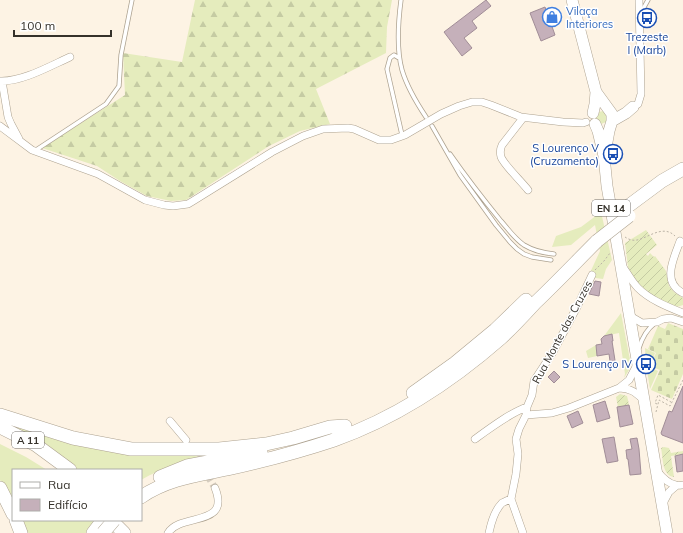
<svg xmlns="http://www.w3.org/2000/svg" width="683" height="533" font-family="Mulish,sans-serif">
<defs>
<pattern id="forest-firs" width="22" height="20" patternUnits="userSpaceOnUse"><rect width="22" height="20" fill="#e5ecbd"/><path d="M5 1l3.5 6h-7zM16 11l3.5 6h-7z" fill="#c5cba3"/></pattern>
<pattern id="cemetery-stones" width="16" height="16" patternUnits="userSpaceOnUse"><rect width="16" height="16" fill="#e5ecbd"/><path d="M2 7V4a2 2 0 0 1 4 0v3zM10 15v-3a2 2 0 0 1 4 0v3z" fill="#c5cba3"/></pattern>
<pattern id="garden-furrows" width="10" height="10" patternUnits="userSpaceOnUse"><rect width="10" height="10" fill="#e5ecbd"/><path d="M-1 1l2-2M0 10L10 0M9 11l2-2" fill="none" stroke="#c5cba3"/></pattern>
</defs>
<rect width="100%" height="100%" fill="#fdf3e4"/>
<path fill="#e5ecbd" d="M603 111 608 114 606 122 601 124 597 120 596 116 599 112Z
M601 212 612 260 606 269 603 279 588 277 600 251 595 225 571 245 552 247 556 236 581 227Z
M621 313 631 365 629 370 624 378 625 374 619 333 604 336Z
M596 345 597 356 588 358 586 351Z
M645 348 655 353 650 367 658 371 650 389 646 364Z
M0 421 44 434 218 454C193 461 163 466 141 480V470H78L68 461Z
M0 444 26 457 47 470H13V503L0 480Z
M20 520H95L86 533H26Z"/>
<path fill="url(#forest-firs)" d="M195 0H392L387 27 386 53 316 89 330 124 300 131 269 146 186 200 171 201 147 196 120 181 97 166 42 148 125 95 123 53 182 62Z"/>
<path fill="url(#cemetery-stones)" d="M668 323 683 329V374L672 399 651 390 660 370 650 366 656 353 648 349 658 326 665 329Z"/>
<path fill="url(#garden-furrows)" d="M646 230 657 245 646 254 648 256 650 253 654 257 655 256 666 271 669 286 674 292 683 298V305L677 307 652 296 644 291 631 275 628 267 625 243Z
M620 394 627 396 628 400 629 405 618 407 616 397Z
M664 447 669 448 671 453 683 451V454L671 456 674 477C662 476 663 458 661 448Z"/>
<path fill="#c5b0ba" stroke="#a18d97" d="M486 0 491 6 472 21 477 28 464 38 472 48 462 56 444 32Z
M545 7 555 35 541 41 530 13Z
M595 281 601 282 599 296 589 294Z
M612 334 613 341H612L616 367 611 368 609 354 597 356 596 345 602 344 601 339 604 336Z
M554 371 560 377 554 383 548 377Z
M683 386V443L662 435 661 433 669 411 672 412Z
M605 401 610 418 597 422 593 405Z
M629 405 633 424 620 427 617 407Z
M578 411 583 423 572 428 567 416Z
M614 437 618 461 607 463 602 439Z
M637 438 639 449 641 474 630 475 628 459H627L626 450 632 449 630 439Z
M683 454V471L677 472 675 456Z"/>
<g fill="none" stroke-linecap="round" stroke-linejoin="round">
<path stroke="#d5ccbf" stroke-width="7" stroke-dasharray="7 3.5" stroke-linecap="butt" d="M191 448 215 488"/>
<defs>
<path id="lane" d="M401 0C398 23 396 48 402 70 407 87 416 102 426 117
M641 15 643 9 648 0
M399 58 394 55 390 58 387 69 402 135
M432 126 460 175 496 225 510 242 517 249 524 254 532 257 551 260
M36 150 106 104 119 86 121 55 132 0
M450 154C466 177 483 199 501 221 508 229 515 239 524 245 534 251 543 253 554 254
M639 348C642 338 646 330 655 323"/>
<path id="street" d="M0 81C22 82 50 66 70 57
M2 81 8 117 11 124 19 139
M633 107 638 104 641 94 639 0
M523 118 502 145C500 149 500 153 501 157 504 165 522 182 528 190
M0 126 32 150 98 174 145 200 164 205 173 206 188 204 193 201 272 152 303 136 323 129 348 128 354 129 379 140H391L405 135 441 114 459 106 472 102H482L491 105 521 117 563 122 583 123 586 122
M683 243 680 241C674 258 661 282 683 293
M623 267C628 274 632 282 638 288 650 300 668 307 683 313
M630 316 642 323 657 322 663 319 671 318 683 322
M619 388C631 388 636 393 644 400
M526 415 552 413 569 408 619 388 629 380 637 365
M170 421 186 440
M475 439C490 428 510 413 527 407
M657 471C661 476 668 484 676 485 677 486 682 485 683 485
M662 505 669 492 676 486
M168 533C181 512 231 528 215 488
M489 533C491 523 494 511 502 503 504 502 508 500 511 499
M523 533 511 499 516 474 518 454 516 439 519 429 526 415 527 407 532 395 534 381 553 352 577 307 592 275"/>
<path id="primary" d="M572 0 596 92 595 104 593 113
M596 92 612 114V121L609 131 605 153
M612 121 626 113 633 107
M595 124 598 131 604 156 607 186 620 261 667 533"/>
<path id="highway" d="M627 207 662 181 683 169
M413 393 455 363 495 330 526 300
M0 415 73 438 131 449H219L266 444 293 438 330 427 345 426
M0 427 36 445 70 470
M160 477 187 466 261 452
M0 488 13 514
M141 497C169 478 200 475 232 468 267 460 301 451 334 440 396 418 452 381 501 338 513 327 524 315 535 303 556 283 576 262 597 241
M16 520 21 533
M111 520 124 533
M93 533 103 520"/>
</defs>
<use href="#lane" stroke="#ada290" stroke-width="5"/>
<use href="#street" stroke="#ada290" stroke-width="8"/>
<use href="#primary" stroke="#ada290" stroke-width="12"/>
<use href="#highway" stroke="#ada290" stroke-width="14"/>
<path stroke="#bbb3a6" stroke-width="1" stroke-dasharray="2 2" stroke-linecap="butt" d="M625 237C628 239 632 241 637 240 648 238 663 224 675 236
M595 270 604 261 610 253
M657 404 655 403 658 395 671 402
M656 412 659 400 670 406 683 380"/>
<use href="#lane" stroke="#fff" stroke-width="3.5"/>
<use href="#street" stroke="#fff" stroke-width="7"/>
<use href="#primary" stroke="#fff" stroke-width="11"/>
<use href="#highway" stroke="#fff" stroke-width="13"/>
<defs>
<path id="highway-bridge" d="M597 241 629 216
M103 533 114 520"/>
</defs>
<use href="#highway-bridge" stroke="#ada290" stroke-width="14" stroke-linecap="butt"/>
<use href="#highway-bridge" stroke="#fff" stroke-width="13"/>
</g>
<defs>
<symbol id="shop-ring" viewBox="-11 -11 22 22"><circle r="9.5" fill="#fff" stroke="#3f7fe0" stroke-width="1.5"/><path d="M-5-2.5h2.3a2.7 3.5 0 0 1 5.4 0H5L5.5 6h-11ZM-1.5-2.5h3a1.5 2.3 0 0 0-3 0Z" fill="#3f7fe0"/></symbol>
<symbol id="bus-ring" viewBox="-11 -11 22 22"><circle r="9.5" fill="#fff" stroke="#1a4fb4" stroke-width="1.5"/><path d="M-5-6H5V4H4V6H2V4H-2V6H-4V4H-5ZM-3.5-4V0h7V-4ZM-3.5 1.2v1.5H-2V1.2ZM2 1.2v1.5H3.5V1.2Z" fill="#1a4fb4"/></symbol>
</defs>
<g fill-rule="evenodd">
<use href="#shop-ring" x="541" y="6" width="22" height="22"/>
<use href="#bus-ring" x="636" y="7" width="22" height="22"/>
<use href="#bus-ring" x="602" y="143" width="22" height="22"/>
<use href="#bus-ring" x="635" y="353" width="22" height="22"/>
</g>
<g text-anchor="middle" stroke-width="3" stroke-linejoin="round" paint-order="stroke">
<g fill="#fff" stroke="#726f6a" stroke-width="1">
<rect x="592" y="200" width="38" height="16" rx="3"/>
<rect x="12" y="432" width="32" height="16" rx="3"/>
</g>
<g font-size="10" font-weight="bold" fill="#35312a">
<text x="611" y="212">EN 14</text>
<text x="28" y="444">A 11</text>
</g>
<g font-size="11" fill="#366cbe" stroke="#fff" text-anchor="start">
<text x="566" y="15">Vilaça<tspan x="566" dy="13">Interiores</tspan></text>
</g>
<g font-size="11" fill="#164399" stroke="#fff" text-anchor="end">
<text x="647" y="41" text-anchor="middle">Trezeste<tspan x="647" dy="13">I (Marb)</tspan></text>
<text x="599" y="152">S Lourenço V<tspan x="599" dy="13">(Cruzamento)</tspan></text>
<text x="632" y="368">S Lourenço IV</text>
</g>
<g font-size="11" fill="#35312a" stroke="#fff">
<text transform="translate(562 332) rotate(-62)" y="4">Rua Monte das Cruzes</text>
</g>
</g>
<rect x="12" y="469" width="130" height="52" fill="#ffffff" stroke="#aeadaa"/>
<rect x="20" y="482" width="20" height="6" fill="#ffffff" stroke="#aeadaa"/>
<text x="48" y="489" font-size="12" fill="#35312a">Rua</text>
<rect x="20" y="499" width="20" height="12" fill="#c5b0ba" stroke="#aeadaa"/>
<text x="48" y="509" font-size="12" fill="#35312a">Edifício</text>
<path d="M14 30v6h97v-6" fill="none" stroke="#35312a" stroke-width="2"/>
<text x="20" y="30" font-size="12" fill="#35312a" stroke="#ffffff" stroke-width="3" paint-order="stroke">100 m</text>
</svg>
